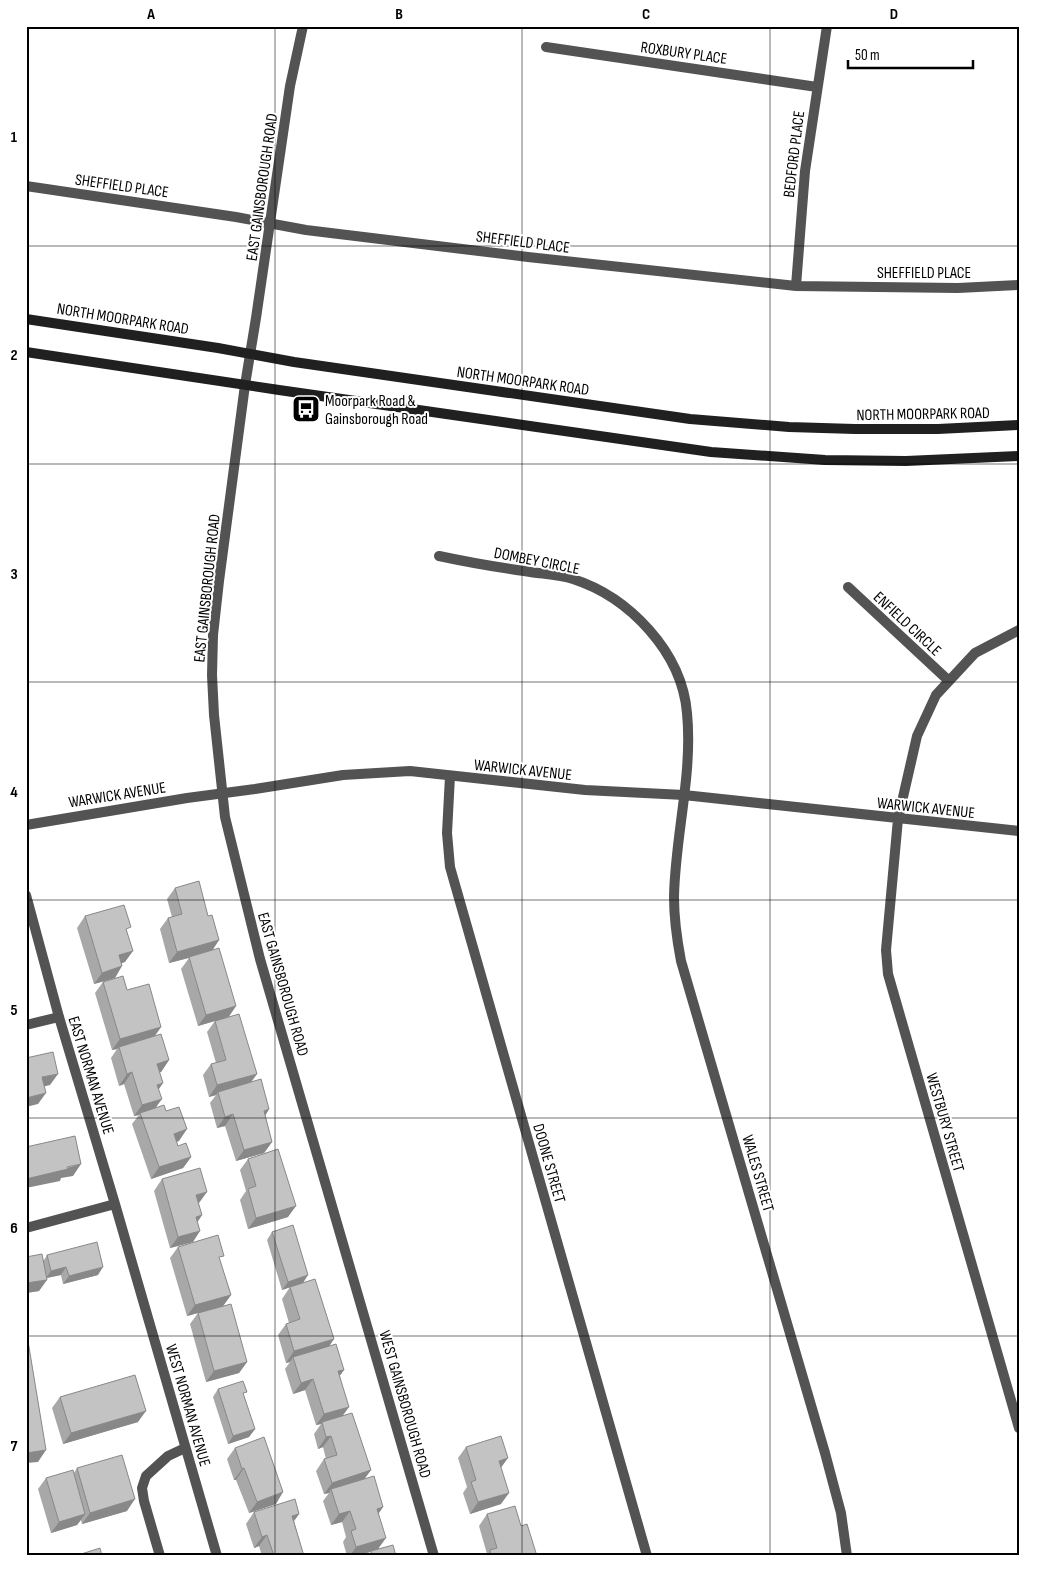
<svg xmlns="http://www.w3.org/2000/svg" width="1045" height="1582" font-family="'Sofia Sans Condensed',sans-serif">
<rect width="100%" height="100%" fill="#fff"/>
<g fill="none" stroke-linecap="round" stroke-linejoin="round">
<path stroke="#535353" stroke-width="10" d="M160 1556 144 1501 142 1488 146 1476 168 1456 185 1448"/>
<path stroke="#535353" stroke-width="10" d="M546 47 817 87
M26 186 236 217 306 230 528 257 796 286 958 288 1019 285
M796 286 805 171 827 26
M439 556C467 562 496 567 524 571 540 574 558 574 573 579 629 597 682 652 687 713 693 774 675 836 674 897 674 919 677 940 681 961L825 1453 841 1513 847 1556
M848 587 949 681
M1019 630 975 653 936 695 917 736 898 819 886 950 888 974 1019 1428
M450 776 447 833 450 867 647 1556
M26 825 187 798 255 789 343 775 410 771 585 790 684 795 1019 831
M26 895 59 1017 115 1204 217 1556
M26 1025 59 1017
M26 1228 115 1204"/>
<path stroke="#535353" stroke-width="10" d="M303 26 290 86 256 318 245 385 219 581 213 635 212 675 214 715 225 817 260 959 434 1556"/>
<path stroke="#202020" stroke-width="10" d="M26 319 218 348 294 362 690 419 789 427 855 429H938L1019 425
M26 352 279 390 711 452 825 460 906 461 1019 456"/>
</g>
<path fill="#a8a8a8" d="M175 888 208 916 219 940 212 951 236 1006 229 1017 251 1082 269 1109 265 1116 272 1142 264 1153 236 1161 225 1126 217 1128 210 1103 216 1095 209 1097 203 1075 211 1064 216 1063 207 1032 215 1021 198 1026 181 969 189 958 169 963 160 929 168 918 172 917 167 899Z
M85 916 127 933 125 962 122 963 115 978 94 984 77 928Z
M103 982 127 990 161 1027 155 1036 169 1060 161 1072H160L159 1089 156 1108 179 1141 176 1142 178 1146 191 1157 183 1168 151 1179 132 1124 139 1115 134 1116 124 1084 119 1086 111 1058 117 1049 112 1050 95 993Z
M248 1159 288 1217 248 1229 240 1200 246 1191 240 1170Z
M162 1179 199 1203 198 1204 202 1215 198 1221 193 1242 170 1248 154 1191Z
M272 1232 303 1283 329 1346 344 1370 340 1375 343 1416 371 1470 364 1479 383 1507 379 1513V1549L396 1556H368L371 1552 357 1556H347L343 1542 346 1537 342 1522 331 1525 323 1501 329 1493 324 1494 316 1471 324 1459H326L323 1447 318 1449 314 1434 321 1424 316 1425 305 1390 293 1394 285 1369 290 1362 286 1363 278 1335 286 1324 289 1323 282 1299 290 1287 282 1290 267 1240Z
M178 1247 220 1261 231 1295 223 1306 247 1362 239 1373 206 1382 190 1324 198 1313 187 1316 170 1258Z
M47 1255 98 1275 63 1284 61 1275 47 1278 39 1291 26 1293V1257L44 1260Z
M218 1389 255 1429 249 1437 228 1444 213 1397Z
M60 1397 138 1422 63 1444 52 1408Z
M466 1447 501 1468V1504L470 1514 463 1493 467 1487 458 1458Z
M235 1448 276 1504 249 1513 236 1480H234L227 1459Z
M77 1468 127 1511 82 1524 81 1520 77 1525 51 1533 38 1489 46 1478 74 1473Z
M254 1512 299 1514 294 1521 304 1556H262L259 1546 254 1548 246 1524Z
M487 1514 521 1526 537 1556H486L487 1554 479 1526Z"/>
<path fill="#888" d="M219 940 211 952 169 963 177 952Z
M133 951 125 962 111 966 119 955Z
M122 966 115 978 94 984 102 973Z
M236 1006 228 1017 198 1026 206 1015Z
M161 1027 153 1038 119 1047 117 1049 112 1050 120 1039Z
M169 1060 161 1072 149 1075 157 1064Z
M132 1072 124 1084 119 1086 127 1074Z
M58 1074 50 1085 34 1089 42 1077Z
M257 1074 249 1085 218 1092 216 1095 209 1097 217 1085Z
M163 1083 155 1095 157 1085Z
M46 1093 38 1104 26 1107V1098Z
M162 1099 154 1110 140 1113 139 1115 134 1116 142 1105Z
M269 1109 262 1121 264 1111Z
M233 1114 225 1126 217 1128 225 1117Z
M187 1129 179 1141 166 1145 174 1134Z
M272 1142 264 1153 236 1161 244 1150Z
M191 1157 183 1168 151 1179 159 1167Z
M81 1164 73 1176 61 1178 60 1181 26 1188V1179Z
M207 1192 199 1203 188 1207 196 1195Z
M296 1206 288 1217 248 1229 256 1218Z
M202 1215 194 1227 196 1217Z
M200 1231 193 1242 170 1248 178 1237Z
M66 1267 61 1275 46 1278 51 1271Z
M103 1267 98 1275 63 1284 69 1276Z
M308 1275 303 1283 282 1290 288 1282Z
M47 1280 39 1291 26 1293V1283Z
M231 1295 223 1306 187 1316 195 1305Z
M334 1339 326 1351 293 1357 290 1362 286 1363 294 1351Z
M247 1362 239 1373 206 1382 214 1371Z
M344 1370 336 1381 338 1371Z
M313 1379 305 1390 293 1394 301 1383Z
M349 1407 341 1418 322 1422 321 1424 316 1425 324 1414Z
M146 1411 138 1422 63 1444 71 1433Z
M255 1429 249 1437 228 1444 233 1436Z
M331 1436 323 1447 318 1449 326 1437Z
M46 1450 38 1462 26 1463V1453Z
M508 1458 500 1469 499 1461Z
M244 1468 236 1480H234L242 1469Z
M371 1470 363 1481 331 1489 329 1493 324 1494 332 1483Z
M283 1492 276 1504 249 1513 257 1502Z
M509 1493 501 1504 470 1514 478 1502Z
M135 1499 127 1511 82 1524 90 1513Z
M383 1507 375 1518 377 1509Z
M350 1511 342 1522 331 1525 339 1514Z
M85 1514 77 1525 51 1533 59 1522Z
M299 1514 291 1525 292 1516Z
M267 1535 259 1546 254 1548 262 1537Z
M386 1538 378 1549 357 1556H350L356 1547Z"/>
<path fill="#c3c3c3" stroke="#888" d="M199 881 208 916 212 915 219 940 177 952 168 918 182 914 175 888Z
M124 905 131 927 126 929 133 951 119 955 122 966 102 973 85 916Z
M219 948 236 1006 206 1015 189 957Z
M123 976 127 990 149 984 161 1027 120 1039 103 982Z
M239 1014 257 1074 217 1085 211 1064 226 1060 215 1021Z
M161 1034 169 1060 157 1064 163 1083 157 1085 162 1099 142 1105 132 1072 127 1074 119 1047Z
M53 1052 58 1074 42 1077 46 1093 26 1098V1058Z
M261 1079 269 1109 264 1111 272 1142 244 1150 233 1114 225 1117 218 1092Z
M164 1105 166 1111 179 1107 187 1129 174 1134 178 1146 186 1143 191 1157 159 1167 140 1113Z
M75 1136 81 1164 67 1167 68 1169 26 1179V1147Z
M278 1149 296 1206 256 1218 248 1189 256 1186 248 1159Z
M200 1168 207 1192 196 1195 202 1215 196 1217 200 1231 178 1237 162 1179Z
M293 1225 308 1275 288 1282 272 1232Z
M218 1235 224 1256 219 1257 231 1295 195 1305 178 1247Z
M97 1242 103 1267 69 1276 66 1267 51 1271 47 1255Z
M42 1254 47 1280 26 1283V1257Z
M315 1279 334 1339 294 1351 286 1324 300 1319 290 1287Z
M231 1304 247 1362 214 1371 198 1313Z
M26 1341H28L46 1450 26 1453Z
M336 1344 344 1370 338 1371 349 1407 324 1414 313 1379 301 1383 293 1357Z
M135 1375 146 1411 71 1433 60 1397Z
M243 1381 247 1392 243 1393 255 1429 233 1436 218 1389Z
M352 1413 371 1470 332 1483 324 1459 337 1455 331 1436 326 1437 322 1422Z
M501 1436 508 1458 499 1461 509 1493 478 1502 471 1482 476 1480 466 1447Z
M264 1437 283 1492 257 1502 244 1468 242 1469 235 1448Z
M122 1455 135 1499 90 1513 77 1468Z
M73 1470 85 1514 59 1522 46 1478Z
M374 1476 383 1507 377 1509 386 1538 356 1547 351 1531 356 1529 350 1511 339 1514 331 1489Z
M295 1499 299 1514 292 1516 304 1556H274L267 1535 262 1537 254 1512Z
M515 1506 521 1526 527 1524 537 1556H491L490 1550 497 1548 487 1514Z
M393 1545 396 1556H372L371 1551Z
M100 1548 102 1556H75Z"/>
<path fill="none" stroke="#000" stroke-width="1" stroke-opacity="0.55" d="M275 26V1556M522 26V1556M770 26V1556M26 246H1019M26 464H1019M26 682H1019M26 900H1019M26 1118H1019M26 1336H1019"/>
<defs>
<symbol id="bus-square" viewBox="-11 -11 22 22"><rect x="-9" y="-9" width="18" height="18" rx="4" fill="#000" stroke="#fff"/><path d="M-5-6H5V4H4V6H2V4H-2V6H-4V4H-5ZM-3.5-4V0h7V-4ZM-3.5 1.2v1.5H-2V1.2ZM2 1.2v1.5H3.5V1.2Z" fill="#fff"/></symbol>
</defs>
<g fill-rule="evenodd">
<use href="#bus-square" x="290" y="393" width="32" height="32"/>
</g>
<g text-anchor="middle" stroke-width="4" stroke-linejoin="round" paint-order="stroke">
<g font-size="16" fill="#000" stroke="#fff">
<text transform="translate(684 52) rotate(8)" y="6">ROXBURY PLACE</text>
<text transform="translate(793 154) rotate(-83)" y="6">BEDFORD PLACE</text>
<text transform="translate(122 185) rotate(8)" y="6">SHEFFIELD PLACE</text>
<text transform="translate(261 187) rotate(-82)" y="6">EAST GAINSBOROUGH ROAD</text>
<text transform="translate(523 241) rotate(7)" y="6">SHEFFIELD PLACE</text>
<text x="924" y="278">SHEFFIELD PLACE</text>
<text transform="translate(123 318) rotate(9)" y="6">NORTH MOORPARK ROAD</text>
<text transform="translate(523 380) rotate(8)" y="6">NORTH MOORPARK ROAD</text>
<text transform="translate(923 413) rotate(-1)" y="6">NORTH MOORPARK ROAD</text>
<text transform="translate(537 560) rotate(11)" y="6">DOMBEY CIRCLE</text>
<text transform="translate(206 588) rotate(-84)" y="6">EAST GAINSBOROUGH ROAD</text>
<text transform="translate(908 623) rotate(43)" y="6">ENFIELD CIRCLE</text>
<text transform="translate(523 769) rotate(6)" y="6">WARWICK AVENUE</text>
<text transform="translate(117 794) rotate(-9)" y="6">WARWICK AVENUE</text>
<text transform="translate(926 807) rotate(6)" y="6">WARWICK AVENUE</text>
<text transform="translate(284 984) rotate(74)" y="6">EAST GAINSBOROUGH ROAD</text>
<text transform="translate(92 1075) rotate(73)" y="6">EAST NORMAN AVENUE</text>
<text transform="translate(946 1122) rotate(74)" y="6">WESTBURY STREET</text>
<text transform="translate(550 1163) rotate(74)" y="6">DOONE STREET</text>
<text transform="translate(759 1173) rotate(74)" y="6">WALES STREET</text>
<text transform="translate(406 1404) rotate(74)" y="6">WEST GAINSBOROUGH ROAD</text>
<text transform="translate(189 1405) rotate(74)" y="6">WEST NORMAN AVENUE</text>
</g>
<g font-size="16" fill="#000" stroke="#fff" text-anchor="start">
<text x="325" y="406">Moorpark Road &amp;<tspan x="325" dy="18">Gainsborough Road</tspan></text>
</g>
</g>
<rect width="1045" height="1582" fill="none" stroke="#ffffff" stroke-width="55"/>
<path d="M848 60v8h125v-8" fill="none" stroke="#000000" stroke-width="2.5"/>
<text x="855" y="60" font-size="15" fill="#000000" stroke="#ffffff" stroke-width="4" paint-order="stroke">50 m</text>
<rect x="28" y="28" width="990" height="1526" fill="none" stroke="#000" stroke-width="2"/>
<g font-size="16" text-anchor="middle" font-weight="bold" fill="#000">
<text x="151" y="19">A</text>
<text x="399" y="19">B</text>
<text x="646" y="19">C</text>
<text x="894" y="19">D</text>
<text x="14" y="142">1</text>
<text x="14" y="360">2</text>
<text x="14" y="579">3</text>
<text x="14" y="797">4</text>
<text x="14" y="1015">5</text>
<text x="14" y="1233">6</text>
<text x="14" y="1451">7</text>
</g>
</svg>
